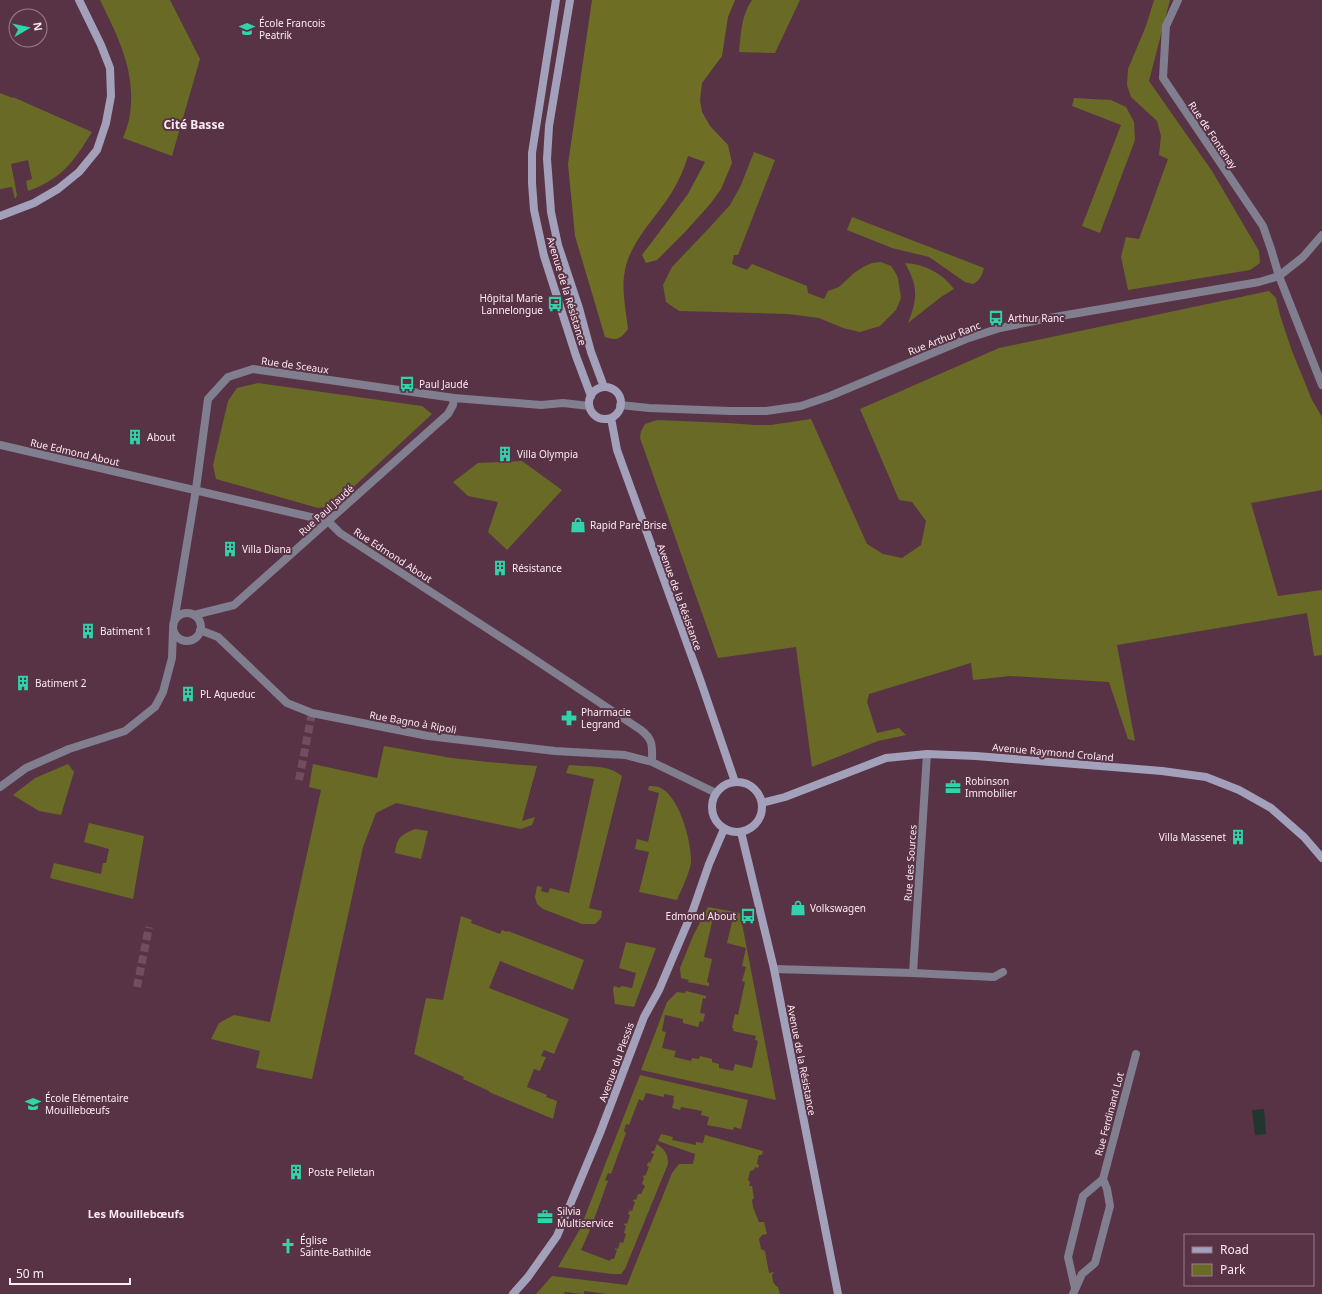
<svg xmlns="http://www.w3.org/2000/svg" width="1322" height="1294" font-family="'Noto Sans',sans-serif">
<rect width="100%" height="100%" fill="#583345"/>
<path fill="#696a25" d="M100 0H170L200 59 172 156 123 138C126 130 129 122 130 114 136 71 118 37 100 0Z
M752 0H800L775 53 739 52C741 33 741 16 752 0Z
M1154 0H1170L1149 81 1212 171 1259 251 1260 263 1250 270 1128 290 1121 257 1126 237 1139 239 1168 159 1159 155 1161 136 1157 121 1131 97 1127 85 1128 69 1146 26Z
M0 93 13 98V97L92 132C74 161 62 179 28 191L26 181 32 179 28 160 11 164 17 195 15 199 12 187 0 189Z
M1074 98 1111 100 1126 107 1134 122 1135 140 1100 233 1082 226 1121 125 1072 106Z
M754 152 775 160 738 255H734L732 264 747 270 752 264 807 286 808 293 824 299 828 291 839 287 854 273 863 267 872 263 881 262 891 266 895 272 898 278 901 298 896 310 880 326 860 332 843 328 819 318 788 314 679 311 666 302 663 285 672 267 710 227 730 205 741 185Z
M852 217 984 268C982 276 980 280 973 284L965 282 929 257 892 248 847 230Z
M905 263C925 264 942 273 954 289L941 297 908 323C918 298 918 286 905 263Z
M1269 291 1276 298 1280 315 1292 351 1312 400 1322 417V490L1251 503 1278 596 1322 590V655L1314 656 1307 613 1117 645 1135 741 1128 739 1109 682 1010 676 973 680 971 663 869 694 867 702 877 733 899 728 906 735 878 741 812 767 796 647 718 658 640 438 641 431 645 424 657 420 728 423 754 425H771L811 419 867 544 883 554 902 558 921 545 926 521 912 502 899 500 860 409 999 348Z
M258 383 422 406 432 414 333 506 318 508 216 479 213 465 228 401 237 388Z
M522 461 562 490 507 550 488 532 498 502 468 496 453 482 478 463Z
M384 746 452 758 488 762 537 766 522 821 535 817 532 825 521 829 396 803 376 813 363 847 312 1079 256 1068 260 1051 211 1039 219 1023 234 1015 270 1022 321 790 309 787 313 764 377 778Z
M68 764 74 772 61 815 39 811 13 795 35 778Z
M569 765C587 767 608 764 622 776L589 908 602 911 601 918 595 924H582L543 909 537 904 535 897 537 886 542 887 541 891 548 893 550 888 569 893 594 779 566 773Z
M649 786C652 786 656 786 659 787 679 795 691 840 691 860 692 868 681 891 677 900L639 892 649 852 635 849 637 839 648 842 659 793 648 790Z
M89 823 144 836 133 899 50 878 54 863 101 874 103 863H106L109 849 84 842Z
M415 829 428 831 421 859 395 853C397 837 401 835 415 829Z
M708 907 740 913 776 1100 641 1070 667 1002 677 992 685 993 686 991 706 996V999L703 998 700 1013 705 1014 703 1022 700 1021 698 1027 683 1023V1019L665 1015 662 1031 666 1032 662 1048 676 1051 674 1057 691 1061 692 1058 699 1059 700 1056 712 1059V1062L719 1064V1068L733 1071 735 1064 752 1068 758 1041 755 1040 756 1036 733 1031 734 1029 732 1028 735 1014 738 1015 745 982 742 981 746 967 742 966 746 948 727 943 732 922 713 918 704 957 712 959 707 982 709 983V986L688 982 689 980 681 978 680 968 693 936Z
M461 916 472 920 471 923 500 934 502 930 507 932 508 931 584 960 573 990 500 961 489 988 569 1019 554 1054 544 1050 541 1056 546 1057 540 1071 534 1069 527 1087 547 1095 546 1097 557 1101 553 1119 489 1092V1091L463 1079 464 1077 414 1054 426 998 443 1000Z
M626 942 656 948 634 1007 615 1004 613 990 614 986 620 988 621 986 632 988 636 973 619 968Z
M640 1075 748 1100 741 1129 734 1127 733 1130 707 1125 709 1117 701 1115 702 1111 681 1107 680 1110 672 1108 674 1100 673 1099 674 1096 664 1094V1097L646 1093 643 1101 639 1099 629 1125 626 1124 624 1131 626 1133 611 1174 608 1173 605 1180 608 1181 593 1222 590 1221 587 1228 590 1230 581 1250 610 1261 611 1259H614L617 1250 615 1249V1248L618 1249 620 1242 623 1243 626 1234 624 1233 626 1226 624 1225 625 1223 627 1224 630 1215 628 1214 630 1210 632 1211 635 1202 633 1201 634 1199 636 1200 638 1194H641L645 1186 642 1184 644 1178 643 1177V1175L645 1176 649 1167 647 1166 648 1162 650 1163 654 1154 651 1153 652 1151H654L657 1144C665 1150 668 1154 668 1164L625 1269 621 1274H612L558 1267 580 1229Z
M661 1134 673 1137 672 1140 696 1145V1142L703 1143 705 1135 763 1151 762 1155H759C757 1160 758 1160 757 1164L759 1165 758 1168 755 1167 754 1170 750 1171 748 1180 750 1182 749 1186H752L754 1198 752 1200 753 1207 759 1222H764L767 1234 762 1235 759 1239 761 1249 765 1251 769 1273 774 1272 772 1275 773 1282 776 1286 778 1287 780 1294H608L584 1291V1294L565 1292 564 1294H536L552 1276 627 1285 672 1173 679 1164H693L695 1154 658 1141Z"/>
<path fill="#6e6f25" d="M592 0H735L728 17 722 56 702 83 700 100 702 112 710 126 728 145 732 163 721 189 711 203 685 232 657 260 646 263 642 255 688 194 705 162 688 156C684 169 679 180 672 192 656 218 631 240 625 270 621 289 626 310 628 329 620 339 618 341 605 337L575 236 568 164Z"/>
<path fill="#20362e" d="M1264 1109 1266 1134 1255 1135 1252 1110Z"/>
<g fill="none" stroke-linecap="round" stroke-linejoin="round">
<path stroke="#714e5f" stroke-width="8" stroke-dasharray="8 4" stroke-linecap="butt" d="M299 780 312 713
M137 987 149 927"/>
<path stroke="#807e8f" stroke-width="8" d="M1178 0 1166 26 1163 78 1263 226 1271 249 1279 276 1322 385
M620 405 649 408 730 411H766L801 406 830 396 966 339 1000 328 1049 318 1259 282 1279 276 1303 257 1322 235
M0 445 328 521 340 533 525 653 641 730C654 740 652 747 652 762L716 793
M173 627a14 14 0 1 1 28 0a14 14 0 1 1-28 0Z
M194 615 234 605 448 414 453 405 454 398
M174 622 196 489 208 399 228 377 253 369 454 398 541 405 563 403 589 406
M200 630 218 637 287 703 312 713 428 736 555 751 625 755 652 762
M0 787 26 768 69 749 125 731 155 707 163 692 172 658 173 630
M774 969 913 973 927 754
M913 973 994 977 1003 972
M1075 1288 1068 1257 1083 1196 1103 1179 1136 1054
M1073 1294 1082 1274 1095 1263 1110 1206 1107 1189 1103 1179"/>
<path stroke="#a3a0bb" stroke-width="8" d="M556 0 532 153V183L534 210 544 256 576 356 591 396
M570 0 549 126 547 159 551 212 558 245 579 308 591 352 604 387
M0 216 34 203 58 189 79 172 97 150 106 123 111 96 110 68 101 45 79 0
M589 403a16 16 0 1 1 32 0a16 16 0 1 1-32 0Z
M611 418 617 450 701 682 735 782
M712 807a25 25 0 1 1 50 0a25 25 0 1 1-50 0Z
M762 803 785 797 886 758 927 754 976 756 1162 771 1206 777 1239 790 1271 808 1304 837 1322 858
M741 832 774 969 838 1294
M513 1294 528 1277 557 1236 600 1133 644 1017 659 990 693 910 709 864 724 829"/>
</g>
<defs>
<symbol id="school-bare" viewBox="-9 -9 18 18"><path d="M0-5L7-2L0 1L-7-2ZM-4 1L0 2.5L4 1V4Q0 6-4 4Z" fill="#2fd4aa" stroke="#583345" stroke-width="2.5" paint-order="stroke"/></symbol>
<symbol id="bus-bare" viewBox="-9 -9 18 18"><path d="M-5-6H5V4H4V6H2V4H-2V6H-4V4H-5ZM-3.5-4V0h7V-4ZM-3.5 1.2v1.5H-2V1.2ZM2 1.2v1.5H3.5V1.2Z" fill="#2fd4aa" stroke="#583345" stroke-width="2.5" paint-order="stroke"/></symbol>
<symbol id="building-bare" viewBox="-9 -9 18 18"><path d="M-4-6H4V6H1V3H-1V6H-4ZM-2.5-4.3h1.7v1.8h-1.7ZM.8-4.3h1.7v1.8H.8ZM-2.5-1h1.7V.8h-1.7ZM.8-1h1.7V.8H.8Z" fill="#2fd4aa" stroke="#583345" stroke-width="2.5" paint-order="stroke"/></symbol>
<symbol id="shop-bare" viewBox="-9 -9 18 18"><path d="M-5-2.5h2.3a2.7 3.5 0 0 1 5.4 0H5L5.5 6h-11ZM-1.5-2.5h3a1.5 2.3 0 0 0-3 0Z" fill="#2fd4aa" stroke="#583345" stroke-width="2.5" paint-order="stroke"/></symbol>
<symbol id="pharmacy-bare" viewBox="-9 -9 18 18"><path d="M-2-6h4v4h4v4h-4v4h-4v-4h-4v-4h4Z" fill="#2fd4aa" stroke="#583345" stroke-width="2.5" paint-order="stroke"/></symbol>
<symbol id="office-bare" viewBox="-9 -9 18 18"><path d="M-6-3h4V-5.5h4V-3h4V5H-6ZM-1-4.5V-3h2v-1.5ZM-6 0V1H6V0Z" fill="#2fd4aa" stroke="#583345" stroke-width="2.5" paint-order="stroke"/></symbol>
<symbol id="church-bare" viewBox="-9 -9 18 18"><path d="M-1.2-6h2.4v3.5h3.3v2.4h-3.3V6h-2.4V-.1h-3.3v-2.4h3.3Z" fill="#2fd4aa" stroke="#583345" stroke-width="2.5" paint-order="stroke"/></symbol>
</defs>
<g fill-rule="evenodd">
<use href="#school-bare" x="236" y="18" width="22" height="22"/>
<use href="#bus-bare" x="544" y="293" width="22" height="22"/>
<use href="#bus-bare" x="985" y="307" width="22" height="22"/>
<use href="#bus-bare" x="396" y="373" width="22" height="22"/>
<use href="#building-bare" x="124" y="426" width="22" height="22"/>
<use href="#building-bare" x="494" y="443" width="22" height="22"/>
<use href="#shop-bare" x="567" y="514" width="22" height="22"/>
<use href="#building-bare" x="219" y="538" width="22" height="22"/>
<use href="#building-bare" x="489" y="557" width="22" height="22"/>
<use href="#building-bare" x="77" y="620" width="22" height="22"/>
<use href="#building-bare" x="12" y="672" width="22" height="22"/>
<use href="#building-bare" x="177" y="683" width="22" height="22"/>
<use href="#pharmacy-bare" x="558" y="707" width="22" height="22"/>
<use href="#office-bare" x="942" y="776" width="22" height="22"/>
<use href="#building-bare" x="1227" y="826" width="22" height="22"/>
<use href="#shop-bare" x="787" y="897" width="22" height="22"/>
<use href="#bus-bare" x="737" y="905" width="22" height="22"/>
<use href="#school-bare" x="22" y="1093" width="22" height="22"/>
<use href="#building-bare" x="285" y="1161" width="22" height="22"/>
<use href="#office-bare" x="534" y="1206" width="22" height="22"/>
<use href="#church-bare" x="277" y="1235" width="22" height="22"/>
</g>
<g text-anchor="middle" stroke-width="4" stroke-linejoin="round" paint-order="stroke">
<g font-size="10" fill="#fce9f1" stroke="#583345" text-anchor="start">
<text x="259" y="27">École Francois<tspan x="259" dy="12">Peatrik</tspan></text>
<text x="543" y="302" text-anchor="end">Hôpital Marie<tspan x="543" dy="12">Lannelongue</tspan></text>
<text x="1008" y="322">Arthur Ranc</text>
<text x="419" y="388">Paul Jaudé</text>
<text x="147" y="441">About</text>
<text x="517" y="458">Villa Olympia</text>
<text x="590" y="529">Rapid Pare Brise</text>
<text x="242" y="553">Villa Diana</text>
<text x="512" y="572">Résistance</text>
<text x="100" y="635">Batiment 1</text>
<text x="35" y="687">Batiment 2</text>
<text x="200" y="698">PL Aqueduc</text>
<text x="581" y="716">Pharmacie<tspan x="581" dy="12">Legrand</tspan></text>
<text x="965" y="785">Robinson<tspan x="965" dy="12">Immobilier</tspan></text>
<text x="1226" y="841" text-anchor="end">Villa Massenet</text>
<text x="810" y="912">Volkswagen</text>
<text x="736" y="920" text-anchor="end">Edmond About</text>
<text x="45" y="1102">École Elémentaire<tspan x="45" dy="12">Mouillebœufs</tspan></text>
<text x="308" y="1176">Poste Pelletan</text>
<text x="557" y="1215">Silvia<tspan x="557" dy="12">Multiservice</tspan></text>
<text x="300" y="1244">Église<tspan x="300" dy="12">Sainte-Bathilde</tspan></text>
</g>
<g font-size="10" fill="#fce9f1" stroke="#583345">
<text transform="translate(1213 135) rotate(56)" y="4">Rue de Fontenay</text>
<text transform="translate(567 291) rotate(73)" y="4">Avenue de la Résistance</text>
<text transform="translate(944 338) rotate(-21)" y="4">Rue Arthur Ranc</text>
<text transform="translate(295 365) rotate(8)" y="4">Rue de Sceaux</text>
<text transform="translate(75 452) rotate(13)" y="4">Rue Edmond About</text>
<text transform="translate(326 510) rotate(-42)" y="4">Rue Paul Jaudé</text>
<text transform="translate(393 555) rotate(33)" y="4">Rue Edmond About</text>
<text transform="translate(680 597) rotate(70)" y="4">Avenue de la Résistance</text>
<text transform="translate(413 722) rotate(10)" y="4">Rue Bagno à Ripoli</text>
<text transform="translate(1053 752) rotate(5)" y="4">Avenue Raymond Croland</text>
<text transform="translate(910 863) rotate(-86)" y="4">Rue des Sources</text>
<text transform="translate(802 1060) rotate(79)" y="4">Avenue de la Résistance</text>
<text transform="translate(616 1062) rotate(-70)" y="4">Avenue du Plessis</text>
<text transform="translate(1109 1114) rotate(-75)" y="4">Rue Ferdinand Lot</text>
</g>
<g font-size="11" font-weight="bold" fill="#fce9f1" stroke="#583345">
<text x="136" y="1218">Les Mouillebœufs</text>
</g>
<g font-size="12" font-weight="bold" fill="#fce9f1" stroke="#583345">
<text x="194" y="129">Cité Basse</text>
</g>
</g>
<rect x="1184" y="1234" width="130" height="52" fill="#583345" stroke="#9a7c8a"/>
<rect x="1192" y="1247" width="20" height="6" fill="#a3a0bb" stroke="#9a7c8a"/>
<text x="1220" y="1254" font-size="12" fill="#fce9f1">Road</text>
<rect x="1192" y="1264" width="20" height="12" fill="#696a25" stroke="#9a7c8a"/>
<text x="1220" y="1274" font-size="12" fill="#fce9f1">Park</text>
<g transform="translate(28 28) rotate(81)"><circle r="19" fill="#583345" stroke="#9a7c8a"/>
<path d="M0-3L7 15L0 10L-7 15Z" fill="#2fd4aa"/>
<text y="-6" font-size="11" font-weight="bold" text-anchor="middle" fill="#fce9f1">N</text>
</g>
<path d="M10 1278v6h120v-6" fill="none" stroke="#fce9f1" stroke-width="2"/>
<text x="16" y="1278" font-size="12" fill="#fce9f1" stroke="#583345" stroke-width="3" paint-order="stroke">50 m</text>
</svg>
